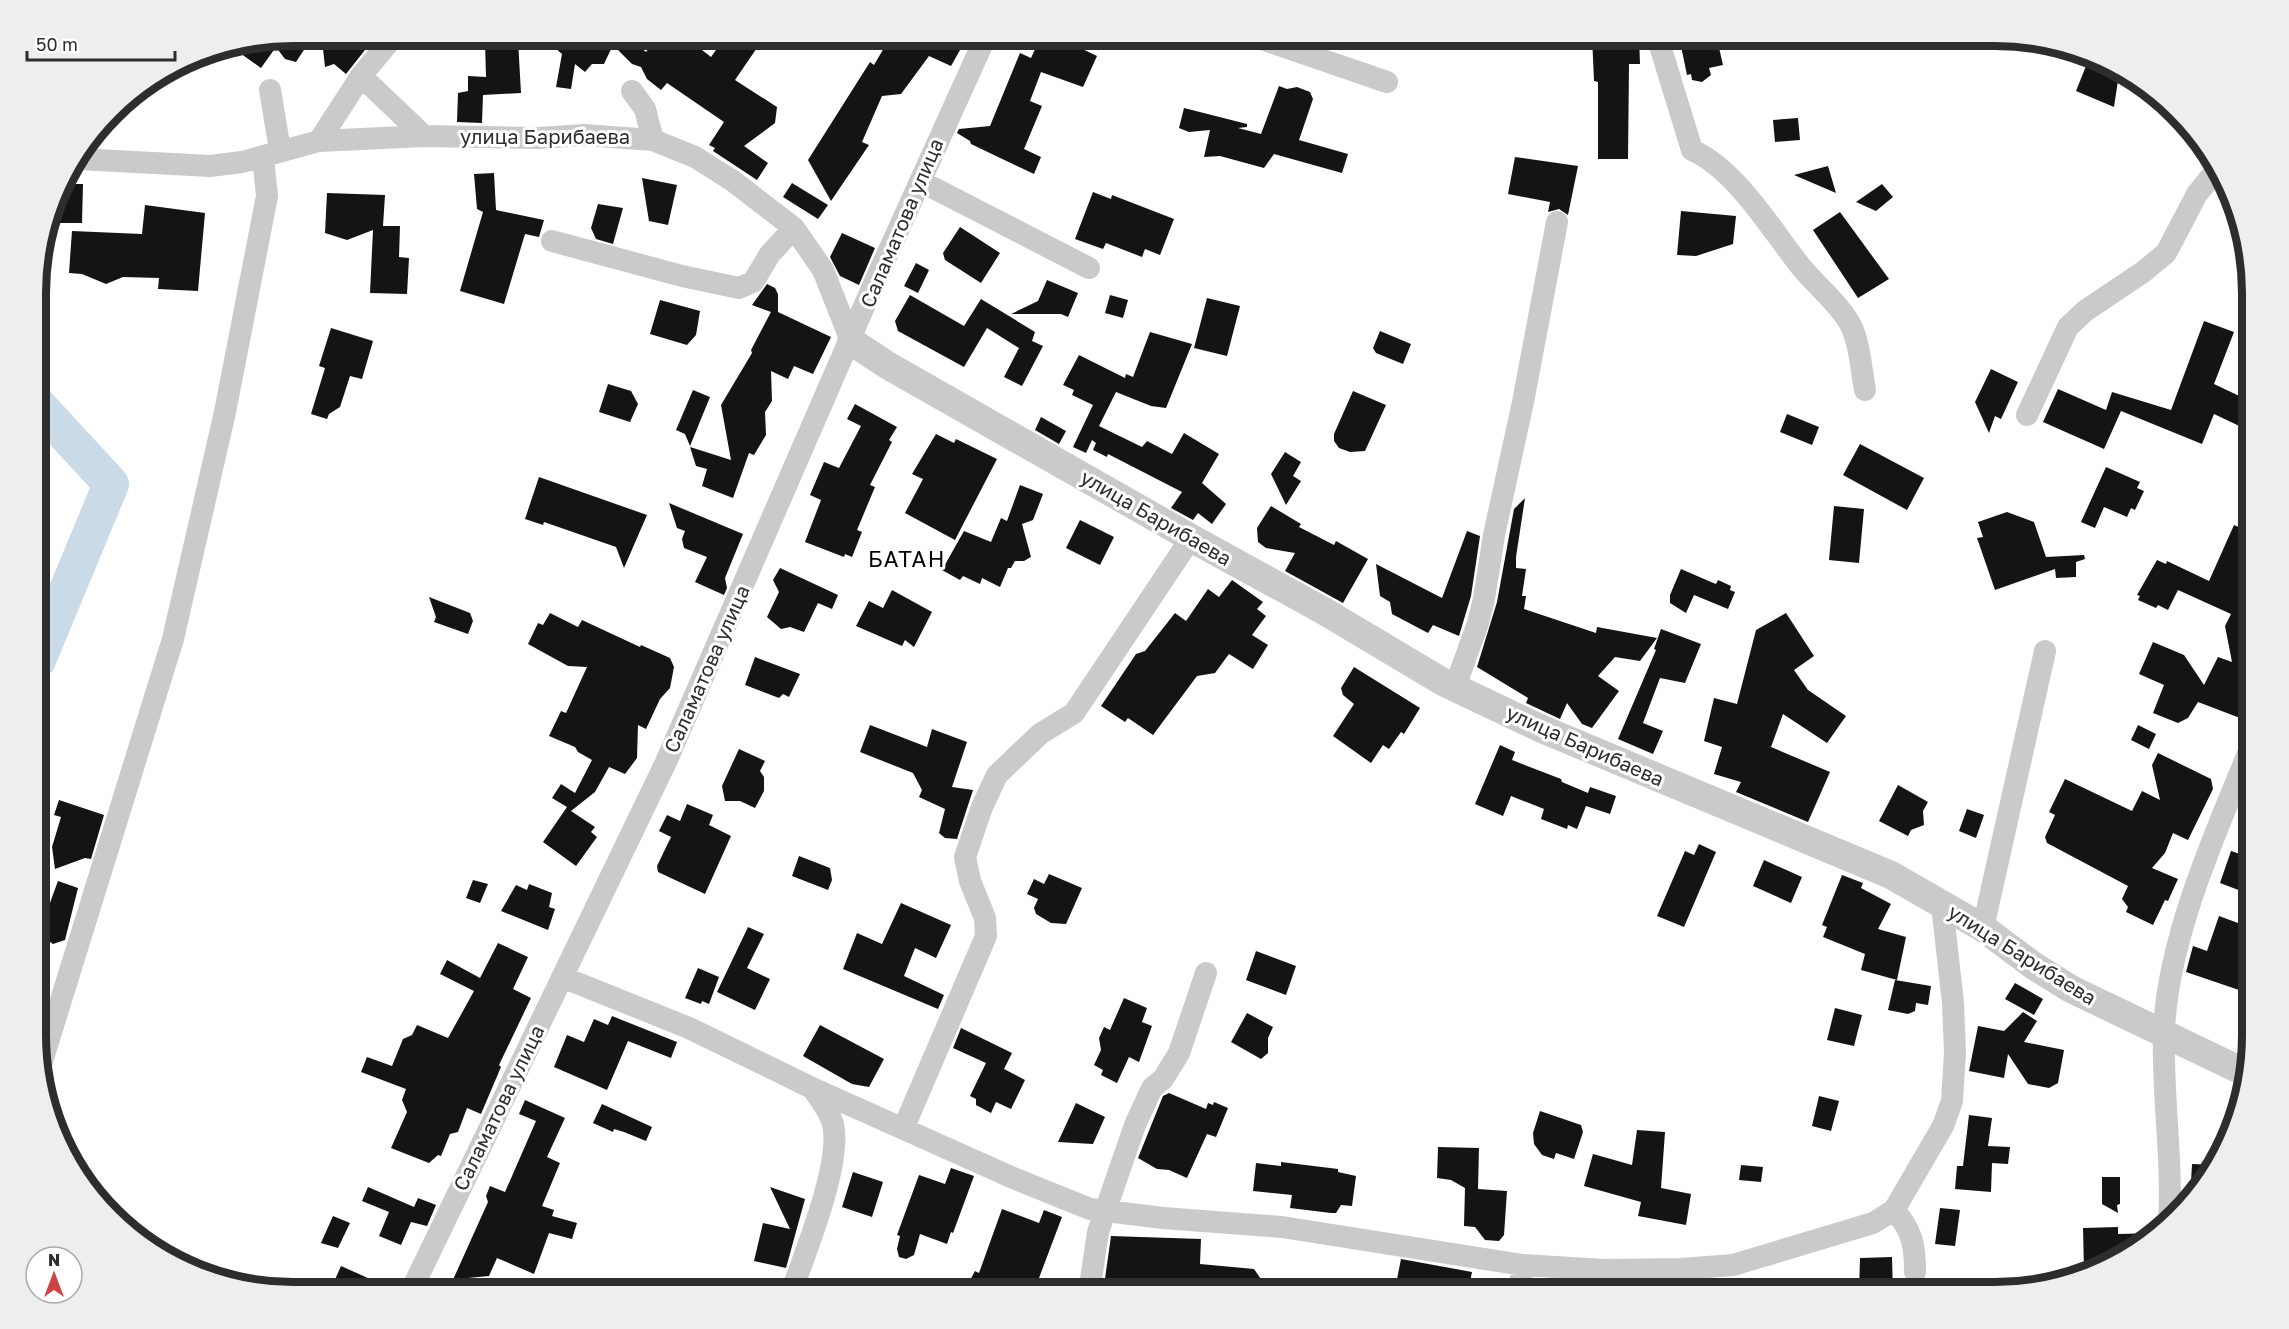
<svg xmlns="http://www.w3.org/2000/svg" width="2289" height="1329" font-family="'Golos Text',sans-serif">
<rect width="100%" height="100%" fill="#fff"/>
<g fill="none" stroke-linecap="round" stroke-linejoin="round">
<path stroke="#cadae7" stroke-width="36" d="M38 405 111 484 38 660"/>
</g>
<path fill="#141414" d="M294 36H313L296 62 285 59 276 47 261 68 233 48Z
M327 36H376L346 74 334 64 325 67 323 49Z
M562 36H604L613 43 619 36H627L646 52 658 36H684L711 57 726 36H753L761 42 735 80 777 107 775 123 744 146 768 163 757 180 713 151 715 148 709 145 724 122 667 83 661 90 647 79 641 67 632 64 613 45 604 64H592L585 72 575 64 571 89 556 87 562 54 554 47Z
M891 36H968L951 66 929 56 901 94 882 96 862 142 869 145 831 201 808 160 870 62 874 65Z
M1041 36H1055L1097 56 1083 87 1041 72 1030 101 1042 106 1024 149 1041 157 1034 174 971 144 970 141 957 133 959 129 990 126 1020 53 1031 58Z
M1592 36H1639L1640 64H1629L1628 159H1598V82L1594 81Z
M1717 39 1723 65 1709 68 1711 75 1702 82 1692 80 1691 74 1687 75 1681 46Z
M518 40 521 93 483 95 482 123 457 122 458 93 468 91V76L486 77 485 42Z
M2088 61 2119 74 2114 107 2076 91Z
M1279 86 1287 89 1297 87 1310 92 1313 99 1299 140 1348 154 1342 173 1274 154 1264 168 1220 156 1204 157 1210 130 1189 132 1179 128 1184 108 1247 124V127L1238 128 1261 134Z
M1798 118 1800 140 1775 142 1773 120Z
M1515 157 1578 166 1568 215 1559 209 1548 212 1550 202 1508 194Z
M1828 166 1836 193 1794 175Z
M494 173 496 210 544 220 539 237 525 234 504 304 460 291 483 212 477 209 474 174Z
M642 178 677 185 668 225 649 221Z
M792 183 828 205 818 219 783 197Z
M61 184H83L82 223H57L53 218Z
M1882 184 1893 197 1876 211 1856 202Z
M1093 192 1111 199 1112 195 1174 219 1160 255 1145 249 1142 257 1106 243 1103 249 1075 239Z
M327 193 385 195 383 226H400L399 257 409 258 407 294 370 293 373 230 347 240 325 233Z
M598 204 623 208 613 244 596 239 591 228Z
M145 205 205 213 198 291 158 289 159 278 123 277 106 284 82 274 69 273 72 231 142 234Z
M1681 211 1736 216 1733 244 1696 256 1677 255Z
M1840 212 1889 279 1858 298 1813 230Z
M960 227 1000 253 981 283 945 260 943 253Z
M842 233 875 248 859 285 840 276 830 257Z
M916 263 929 270 918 293 904 286Z
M1047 280 1078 293 1068 317 1061 314H1011L1038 301Z
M767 284 775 288 778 294V312L831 337 813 374 794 366 788 379 771 371 772 401 765 412 766 435 754 455 749 453 733 498 702 486 707 469 696 466 690 447 731 460 721 405 752 353 751 350 771 312 752 305Z
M910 295 964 326 981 299 1035 332 1032 341 1043 346 1022 386 1004 377 1019 348 987 328 964 367 898 331 895 321Z
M1110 295 1128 300 1123 318 1105 313Z
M1207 298 1240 306 1227 356 1194 348Z
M660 300 700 311 696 335 687 345 650 334Z
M2204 321 2234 332 2214 384 2252 402V432L2214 414 2202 444 2121 411 2104 449 2043 422 2058 389 2106 410 2112 392 2171 410Z
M331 328 373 341 362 379 350 376 340 407 329 414 327 419 311 414 325 368 319 366Z
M1380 331 1411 344 1403 364 1376 353 1373 348Z
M1150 332 1192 344 1166 408 1151 406 1116 392 1099 426 1142 447 1147 441 1172 454 1184 433 1219 454 1202 483 1226 504 1212 524 1198 513 1193 520 1171 508 1182 492 1108 454 1107 457 1093 450 1096 443 1092 440 1086 453 1073 447 1093 405 1072 395 1074 390 1063 385 1079 355 1125 378 1126 374 1133 377Z
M1991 369 2018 382 2001 419 1995 416 1989 433 1975 402Z
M608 384 631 391 638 404 630 422 599 412Z
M693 390 710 397 690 446 685 434 676 430Z
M1353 391 1386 405 1365 451 1350 452 1339 448 1334 441V434Z
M855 404 897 427 889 440 892 442 870 485 875 487 857 530 862 532 852 557 845 554 844 557 805 542 821 500 810 495 824 462 839 468 861 426 847 419Z
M1787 414 1819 427 1812 445 1780 432Z
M1041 417 1066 431 1059 444 1035 430Z
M936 434 954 443 956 439 997 459 955 540 905 513 923 479 912 474Z
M1860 444 1924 478 1907 510 1843 475Z
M1285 452 1301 462 1293 476 1301 481 1286 505 1271 474Z
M2106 467 2140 482 2137 488 2144 491 2135 510 2131 508 2127 517 2104 507 2095 528 2081 522Z
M539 477 647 515 624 568 616 547 544 522 543 525 525 519Z
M1020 485 1043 494 1033 520 1022 524 1031 557 1024 561H1015L1011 568H1008L1000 587 982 578 980 584 963 576 960 580 942 570 964 531 991 542 1001 518 1007 521Z
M1525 498 1516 557V568L1526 569 1522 596H1526L1524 609 1596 633 1597 627 1657 638 1640 661 1615 657 1598 676 1619 691 1592 728 1582 724 1567 703 1560 719 1526 703 1528 698 1477 667 1497 602 1514 509Z
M669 503 743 534 725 578 727 588 724 595 695 582 707 557 684 548 682 539 685 531 677 528Z
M1271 506 1301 524 1299 527 1334 545 1336 541 1368 559 1343 603 1285 571 1295 553 1266 548 1258 542 1257 528Z
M1834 506 1864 509 1859 563 1829 560Z
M2007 512 2034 522 2046 557 2084 555 2085 559 2076 562V577L2056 578 2055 569 1995 590 1977 538 1983 537 1978 522Z
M1080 520 1114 537 1100 565 1066 548Z
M2234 525 2252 533V687L2240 718 2198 702 2188 718 2178 723 2153 713 2164 685 2139 674 2153 642 2184 655 2204 685 2218 657 2232 662 2225 626 2231 614 2178 590 2168 610 2158 605 2156 608 2138 600 2140 596 2137 595 2157 560 2166 564 2167 561 2209 581Z
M1467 531 1480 536 1471 596 1459 636 1433 625 1428 633 1392 614 1390 602 1380 596 1376 564 1442 598Z
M780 568 838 595 832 609 818 603 804 632 790 627 781 629 767 617 779 592 773 580Z
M1681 569 1711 582 1716 584 1718 580 1731 586 1730 590 1735 592 1728 609 1694 595 1686 613 1670 603V595Z
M1232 580 1263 602 1257 609 1266 616 1252 635 1268 645 1253 669 1229 654 1215 673 1197 676 1153 735 1128 718 1125 722 1101 706 1136 654 1145 651 1175 613 1186 621 1208 589 1219 597Z
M892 590 932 612 914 647 905 640 902 646 856 626 869 601 883 608Z
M429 597 470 613 473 621 468 634 434 622 436 617Z
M550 613 578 627 582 620 640 647 641 645 670 658 674 667 670 688 660 699 646 729 638 725 637 758 625 774 609 767 595 792 571 811 595 827 591 832 597 837 576 866 543 842 567 807 552 798 561 784 575 793 592 760 578 752 575 747 549 736 561 711 566 713 587 667 568 666 528 644 538 623 543 625Z
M1786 613 1814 656 1794 670 1808 690 1846 716 1827 743 1783 714 1771 747 1830 772 1808 822 1736 792 1741 782 1714 774 1722 747 1704 741 1714 698 1737 704 1756 630Z
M1661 629 1701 644 1685 683 1660 678 1643 723 1663 731 1653 754 1618 739 1656 650 1654 649Z
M755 657 800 674 789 697 783 694 779 698 745 685Z
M1354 667 1420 708 1404 734 1401 732 1389 749 1383 745 1371 763 1333 736 1354 704 1343 695 1341 688Z
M870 725 927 747 932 729 967 742 952 787 973 790 957 839 945 838 939 833 945 809 919 797 922 790 913 773 860 752Z
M2138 725 2156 734 2149 749 2131 740Z
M1500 745 1515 752 1512 760 1561 779 1562 782 1588 793 1590 787 1616 796 1610 814 1586 806 1577 829 1568 825 1567 829 1541 819 1544 809 1511 796 1503 816 1475 804Z
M739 749 765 761 760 771 764 777V791L755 808 740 801H725L722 786Z
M2158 753 2211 779 2213 789 2188 840 2173 833 2165 853 2152 868 2178 879 2168 901 2165 900 2153 925 2126 912 2128 907 2122 899 2128 886 2047 843 2045 837 2055 815 2049 812 2065 779 2132 811 2142 791 2160 800 2152 765Z
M1898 785 1928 802 1923 811 1924 825 1911 830 1908 836 1879 821Z
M59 800 104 815 91 859 85 858 55 869 52 847 61 817 54 815Z
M687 804 713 815 709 825 731 836 705 894 658 872 657 866 671 837 659 831 667 815 680 821Z
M1967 809 1984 815 1976 838 1959 831Z
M1699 844 1716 852 1684 927 1657 916 1685 851 1694 855Z
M2231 851 2252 858V961L2242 991 2186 972 2193 946 2207 951 2219 916 2238 923 2249 894 2220 883Z
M799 856 830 868 832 880 828 890 792 876Z
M1764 860 1802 877 1791 903 1753 886Z
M1049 874 1082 888 1066 924 1051 923 1036 914 1034 908 1038 899 1027 894 1034 879 1044 884Z
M1842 875 1863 883 1861 888 1891 904 1878 929 1906 937 1897 980 1861 970 1865 954 1823 937 1827 927 1822 925Z
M473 880 488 884 480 903 466 898Z
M58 881 78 888 65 940 53 944 43 937 40 930Z
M529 884 552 893 549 907 555 909 548 930 501 911 516 885 527 890Z
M901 903 951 925 936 958 915 948 904 976 944 995 938 1009 843 969 857 933 882 944Z
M748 927 764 934 747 968 770 979 755 1010 717 992Z
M498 943 528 957 513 989 531 998 499 1065 501 1067 481 1114 467 1108 458 1132 450 1134 441 1156 438 1155 429 1163 391 1148 407 1112 402 1100 406 1089 361 1072 367 1057 392 1066 403 1039 412 1035 417 1025 448 1038 474 991 440 974 447 960 480 978Z
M1256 951 1296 966 1286 995 1246 980Z
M698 968 719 977 709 1004 702 1001 701 1004 685 998Z
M1895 980 1931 986 1928 1005 1916 1003 1915 1011 1908 1014 1888 1010Z
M2015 983 2043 999 2034 1015 2005 999Z
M1124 998 1147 1008 1142 1022 1152 1026 1139 1062 1129 1057 1117 1083 1101 1075 1103 1070 1094 1065 1101 1050 1099 1038 1104 1027 1110 1030Z
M1835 1008 1862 1015 1854 1046 1827 1040Z
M2023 1012 2037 1021 2024 1042 2064 1050 2058 1083 2049 1088 2028 1084 2008 1054 2004 1078 1969 1071 1978 1026 2004 1031Z
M1247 1013 1273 1027 1268 1038V1053L1261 1059 1231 1042Z
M612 1016 677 1042 671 1058 628 1041 607 1090 554 1067 567 1035 584 1042 594 1019 608 1025Z
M820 1025 884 1059 869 1087 852 1084 803 1056Z
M961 1028 1012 1053 1004 1069 1025 1080 1011 1109 996 1102 991 1113 976 1105V1099L970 1096 986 1063 953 1048Z
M1169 1093 1206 1109 1208 1103 1213 1105 1214 1102 1228 1108 1216 1137 1207 1134 1187 1178 1169 1170 1157 1169 1138 1158 1163 1096Z
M1819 1096 1839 1101 1831 1131 1812 1126Z
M525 1100 565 1118 547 1157 560 1163 542 1206 554 1210 552 1216 577 1223 572 1239 549 1233 534 1274 497 1258 489 1276 468 1278 503 1293H447L488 1202 486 1196 490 1186 505 1192 536 1121 519 1114Z
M1076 1103 1105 1117 1093 1144 1058 1142Z
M602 1104 652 1127 646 1141 624 1132 614 1129 613 1132 593 1123Z
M1540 1111 1581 1125 1583 1132 1574 1159 1556 1153 1554 1159 1542 1155 1534 1144 1533 1133Z
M1969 1115 1992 1118 1988 1146 2010 1147 2008 1164 1992 1163 1991 1192 1955 1189 1957 1166H1963Z
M1637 1130 1665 1132 1661 1188 1691 1194 1686 1225 1638 1216 1641 1202 1584 1186 1593 1154 1632 1165Z
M1438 1147 1479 1148 1478 1189 1507 1191 1504 1235 1499 1241 1485 1240 1475 1227 1464 1226 1465 1188 1451 1180 1437 1178Z
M1281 1162 1338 1169V1172L1356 1176 1352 1206 1341 1205 1336 1213H1331L1290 1208 1292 1195 1253 1191 1256 1163 1281 1166Z
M2192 1164 2218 1165 2190 1201Z
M1741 1165 1763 1167 1761 1182 1739 1180Z
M951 1168 974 1176 953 1233 951 1232 947 1244 920 1234 914 1255 906 1259 899 1257 897 1249 900 1236 897 1235 919 1175 945 1184Z
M853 1172 883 1182 872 1217 842 1207Z
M2102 1177H2120V1204L2117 1205 2118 1213 2102 1204Z
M368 1187 414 1207 418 1198 436 1205 427 1226 411 1222 401 1245 379 1236 389 1212 362 1201Z
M770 1187 805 1199 786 1268 754 1261 763 1223 790 1229Z
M1940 1208 1960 1210 1955 1246 1935 1244Z
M1002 1209 1039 1223 1044 1210 1062 1217 1039 1278 1062 1293H963L975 1271 979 1273Z
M333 1216 350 1223 338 1248 321 1243Z
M2118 1227V1234L2158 1233 2124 1258 2084 1270 2083 1228Z
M1111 1236 1201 1239 1200 1264 1254 1269 1267 1288 1255 1287V1293H1103Z
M1892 1257 1893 1293 1859 1292 1860 1258Z
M1401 1259 1472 1272 1468 1292 1455 1289V1293H1440L1396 1284Z
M341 1266 397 1291V1293H329Z"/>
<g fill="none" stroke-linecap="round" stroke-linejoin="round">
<path stroke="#cacaca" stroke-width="22" d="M1253 36 1387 82
M1657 36 1692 150C1736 170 1769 226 1798 263 1813 283 1837 301 1849 322 1860 341 1861 369 1865 390
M361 76 424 136
M270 90 280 150
M632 91 645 109 653 140
M319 141 361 76 394 36
M78 159 210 166 242 162 319 141 424 136 539 138 584 135 653 140 695 157 733 181 794 228 823 270 851 341
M920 181 1089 268
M552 241 682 276 739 288 753 282 770 254 794 228
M2027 415 2068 327 2085 311 2143 272 2166 253 2197 194 2218 168
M1455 687 1478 623 1484 599 1494 535 1523 402 1557 222
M1983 928 2045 651
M562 977 689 1028 812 1088 1011 1177 1090 1209 1163 1218 1282 1227 1523 1265 1604 1270 1681 1269 1733 1265 1873 1223 1894 1210 1943 1126 1952 1101 1955 1052 1953 1003 1942 905
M39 1071 173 639 225 412 267 196 263 157
M904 1127 986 936 985 918 970 881 965 857 982 807 997 775 1040 734 1074 713 1191 538
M1894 1210C1912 1230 1915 1245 1915 1272
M2169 1224C2173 1159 2162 1096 2164 1032 2167 939 2217 829 2252 744
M1519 1291 1523 1265
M410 1293 666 762 876 279 986 36
M791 1293C805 1253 842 1164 833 1124 829 1110 820 1099 812 1088
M1089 1293 1098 1232 1135 1125 1152 1088 1163 1079 1179 1053 1206 973"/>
<path stroke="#cacaca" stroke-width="28" d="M851 341 887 365 1191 538 1324 611 1443 682 1542 729 1891 875 1983 928 2034 966 2071 989 2246 1073"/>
</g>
<g text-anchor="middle" stroke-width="6" stroke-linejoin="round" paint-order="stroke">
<g font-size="20" fill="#2d2d2d" stroke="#fff">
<text x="545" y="144">улица Барибаева</text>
<text transform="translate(902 223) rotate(-67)" y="7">Саламатова улица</text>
<text transform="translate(1156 518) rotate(30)" y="7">улица Барибаева</text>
<text transform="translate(707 669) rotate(-66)" y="7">Саламатова улица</text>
<text transform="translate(1585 746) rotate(24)" y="7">улица Барибаева</text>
<text transform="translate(2022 955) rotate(32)" y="7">улица Барибаева</text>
<text transform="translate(499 1108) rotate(-64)" y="7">Саламатова улица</text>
</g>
<g font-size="22" letter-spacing="1.5" fill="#000" stroke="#fff">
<text x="907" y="567">БАТАН</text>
</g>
</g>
<path d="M0 0H2289V1329H0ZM293 46H1995A247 247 0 0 1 2242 293V1035A247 247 0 0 1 1995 1282H293A247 247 0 0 1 46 1035V293A247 247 0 0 1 293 46Z" fill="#eee" fill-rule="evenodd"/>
<path fill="none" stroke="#2d2d2d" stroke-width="8" d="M293 46H1995A247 247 0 0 1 2242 293V1035A247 247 0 0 1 1995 1282H293A247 247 0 0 1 46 1035V293A247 247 0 0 1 293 46Z"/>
<g transform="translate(54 1275)"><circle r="28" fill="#ffffff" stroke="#ababab" stroke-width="1.5"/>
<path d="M0-4.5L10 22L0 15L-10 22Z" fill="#d04345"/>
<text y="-9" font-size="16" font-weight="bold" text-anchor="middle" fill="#2d2d2d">N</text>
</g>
<path d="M27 51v9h148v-9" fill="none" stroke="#2d2d2d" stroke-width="3"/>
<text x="36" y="51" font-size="18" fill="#2d2d2d" stroke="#ffffff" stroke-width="4.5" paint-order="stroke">50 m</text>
</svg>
